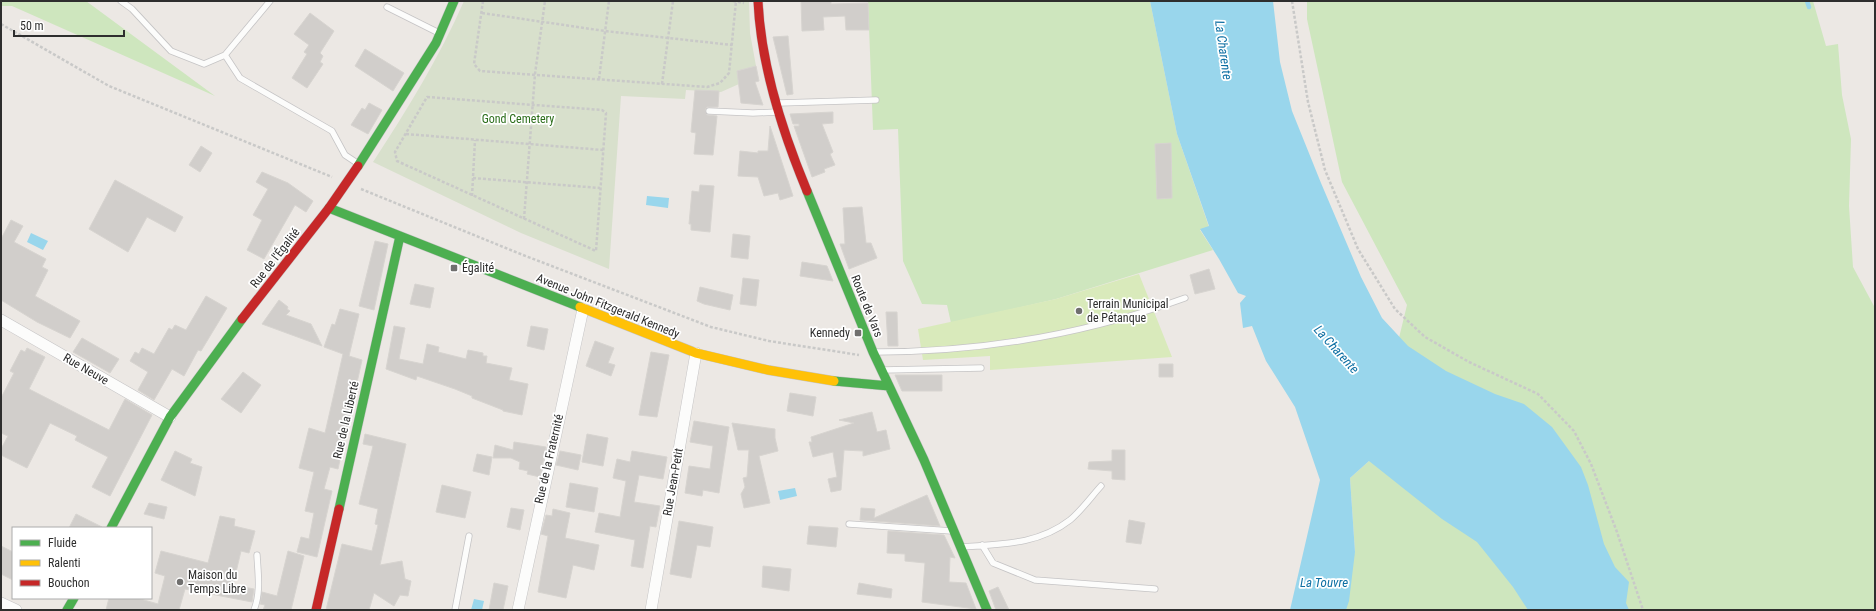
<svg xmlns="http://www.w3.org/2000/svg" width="1876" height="611" font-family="'Roboto Condensed',sans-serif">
<rect width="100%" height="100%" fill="#ece8e4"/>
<path fill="#cee6be" d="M1 1H86L215 96 12 6H1Z
M868 1H1150L1177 134 1209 227 1200 230 1213 250 1056 299 951 323 947 305 922 304 903 261 898 129 873 130Z
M1307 1H1813L1826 46 1838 44 1842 95 1851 139 1849 206 1853 267 1875 308V610H1332L1355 552 1350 478 1369 461 1407 305 1342 182 1307 19Z"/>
<path fill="#d8e0cc" d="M464 1H749L750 33 756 66 737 71 739 84 721 92 686 90 685 99 621 96 609 269 521 233 373 162C407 110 439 58 464 1Z"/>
<path fill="#d9eabb" d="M1139 274 1172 357 990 370V356L923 360 918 329 1056 299Z"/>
<path fill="#99d6ec" d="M1150 1H1273L1280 62 1292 111 1321 183 1361 277 1382 318 1408 346 1446 371 1495 394 1524 404 1552 427 1581 467 1588 485 1604 544 1615 567 1629 582 1626 603 1629 610H1528L1513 587 1477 542 1442 519 1369 461 1350 478 1355 552 1349 601 1346 610H1290L1320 480 1295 407 1266 361 1252 326 1243 328 1240 303 1246 296 1238 293 1219 259 1200 229 1209 226 1177 134Z
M647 196 669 198 668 208 646 205Z
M31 233 48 241 43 250 27 242Z
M795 488 797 496 780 500 778 491Z
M474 599 484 601 482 610H471Z"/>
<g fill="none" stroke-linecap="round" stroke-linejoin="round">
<path stroke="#99d6ec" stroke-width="4.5" d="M1807 1 1809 7"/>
</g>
<path fill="#d1cecb" stroke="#d7d4d0" d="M801 1H831V4L868 3 869 30H846L845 16 823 17 824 30 802 31Z
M310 13 334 31 320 53 323 56 320 62 323 64 307 88 292 78 307 54 304 52 309 45 294 34Z
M788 36 793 94 787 95 773 37Z
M365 49 404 73 393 91 355 66Z
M756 66 759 81 755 82 763 105 741 103 737 71Z
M695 90 719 91 718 107H707L705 110 707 115 717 116 713 155 694 154 696 133 691 132Z
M369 103 382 110 368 134 351 125 362 108 365 110Z
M833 112V123L822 124 833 152 830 154 835 165 824 169 825 172 812 177 794 126H799V124H793L790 114Z
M770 126 793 196 780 200 778 193 764 196 758 177 738 176 740 151 758 153V151H768Z
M1171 143 1172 198 1157 199 1155 144Z
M201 146 212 153 200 172 189 165Z
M262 172 288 183 313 201 306 212 295 205 264 259 247 250 262 220 253 215 268 189 256 182Z
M115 180 183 217 175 232 147 217 128 252 89 229Z
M700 185 714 186 710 232 691 230V224H689L692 191 699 192Z
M862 207 866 243H871L877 258 849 269 840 244H845L843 208Z
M11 220 23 226 14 242 46 259 42 267 48 270 35 296 80 321 70 338 37 322 1 300V239Z
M733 234 750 236 748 259 731 257Z
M375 241 388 244 374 310 359 306Z
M802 262 827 266 833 281 800 276Z
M1209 269 1215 289 1195 294 1190 275Z
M743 278 759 280 756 306 740 304Z
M415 284 434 288 430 308 410 304Z
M700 287 733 295 730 310 704 304 697 301Z
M206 296 227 308 201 351 198 350 184 376 172 369 154 400 138 390 148 372 130 361 135 352 139 354 142 348 154 354 169 328 172 330 175 325 186 330Z
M279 300 288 307 287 309 290 311 286 315 311 324 322 346 262 324Z
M340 309 359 314 349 356 362 360 338 469 330 467 324 489 332 491 317 557 297 552 301 537 309 539 314 513 305 511 314 472 299 468 309 428 325 433 343 354 324 347 332 324 335 325Z
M886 312H897L898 346H888Z
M394 326 405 328 399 359 423 364 427 344 439 347 438 352 466 359 468 350 483 353V356H487L486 363 512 368 509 380 528 384 522 415 503 411V410L472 398V396L455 389 417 376 416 380 386 369Z
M531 326 548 329 544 350 527 346Z
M82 338 119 359 110 373 73 352Z
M595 341 614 348 608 363 615 365 611 376 586 366Z
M27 348 45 357 29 389 109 430 125 399 152 415 110 496 92 487 108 457 75 440 77 436 50 423 27 468 1 455V449L8 436 1 433V398L14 373 10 371 21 350 25 352Z
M651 352 669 355 657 417 639 415Z
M1159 364H1173V377H1159Z
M243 372 261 385 241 413 221 399Z
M895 375H942V391H902Z
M790 393 816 397 813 416 787 411Z
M872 412 877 432 886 430 890 449 863 456V451L844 450 841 490 831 492 828 479 837 477 833 452 813 457 809 442H812L811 437 854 423 839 420Z
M694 421 729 427 719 493 703 490 702 496 685 493 689 466 710 469 713 446 690 442Z
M732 423 775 429V438L778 451 759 456 770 503 744 508 741 494 745 487 743 478 747 477 749 450H738Z
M365 434 406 444 380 565 402 561 405 579 411 581 408 596 400 595 394 606 374 593 369 610H326L342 544 372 551 378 525 375 524 378 509 359 504 373 446 363 444Z
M587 434 608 438 603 466 582 462Z
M514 442 546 447 540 477 527 474 528 471 519 469 520 462 511 458H493L495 445 513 450Z
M1112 450H1125V480L1112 479V471L1088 469 1089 462 1112 461Z
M175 451 192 459 190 463 202 467 195 496 161 480Z
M560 451 581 455 578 470 556 465Z
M632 451 667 457 663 479 639 475 634 502 660 506 656 527 650 526 643 568 631 566 635 540 595 532 599 513 620 517 626 481 613 478 617 459 630 462Z
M477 454 492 457 489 475 473 471Z
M570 483 598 488 594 512 566 507Z
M442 485 471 492 465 518 436 512Z
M927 495 940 526 860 520 861 508 875 509 874 518Z
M149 503 167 507 164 519 144 514Z
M511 508 524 510 520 530 507 527Z
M553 509 570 513 565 538 599 545 594 570 573 565 566 598 538 592 548 536 541 534 546 515 552 516Z
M76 514 102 527V528H69Z
M220 516 235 519 234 526 255 531 249 553 241 551 233 585 254 589 252 602 185 589 179 610H106L109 598H137L158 604 165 576 155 573 161 551 208 563Z
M1129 520 1145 523 1141 544 1126 542Z
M679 521 713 527 710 547 697 545 691 578 670 574Z
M809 526 838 528 836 547 807 544Z
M888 531 944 535 955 558 950 557 949 582 966 583 976 609 922 602 925 563 905 561V554L887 553Z
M1 546 13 552V580L1 574Z
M288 551 304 556 291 610H263L265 605 260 604 262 592 277 596Z
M763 566 791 569 789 591 762 587Z
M494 583 508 586 503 610H489Z
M859 583 892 589 891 598 857 594Z
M998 587 1009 610H996L989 591Z"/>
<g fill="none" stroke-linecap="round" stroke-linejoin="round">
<defs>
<path id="lane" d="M121 1 132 9 171 51 204 64 225 55 270 1
M387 7 439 33
M225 55 240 78 332 131 345 155 357 163
M779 103 876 100
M709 111 753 113 778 112
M876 352C980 352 1086 334 1185 298
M883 370 981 368
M849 524 952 531
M982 545 993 563 1035 580 1155 589
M962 547C1000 544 1038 545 1070 520 1081 511 1091 497 1101 486
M254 610C261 592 258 574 257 555
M455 610 469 536"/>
<path id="street" d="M1 320 170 417
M1 603 16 610
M518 610 583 309
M651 610 696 353"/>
<path id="fast" d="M358 166 436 43 454 1
M807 191 873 352 924 460 987 610
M329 208 580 307
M834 381 889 386
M339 509 400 236
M111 528 170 417 242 319
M67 610 74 598"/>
<path id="slow" d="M580 307 696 353 768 370 834 381"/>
<path id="jam" d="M758 1C761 66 782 131 807 191
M242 319 329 208 358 166
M316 610 339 509"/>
</defs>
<use href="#lane" stroke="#c5c4c5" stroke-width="7"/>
<use href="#street" stroke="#c5c4c5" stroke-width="12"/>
<use href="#fast" stroke="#c5c4c5" stroke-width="10"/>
<use href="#slow" stroke="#c5c4c5" stroke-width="10"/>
<use href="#jam" stroke="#c5c4c5" stroke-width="10"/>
<path stroke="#c9c9c8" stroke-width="2.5" stroke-dasharray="3 2" stroke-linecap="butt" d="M483 1 474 64 480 71 707 87 720 83 729 73 736 1
M733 1 744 3
M1292 1 1308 102 1325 170 1358 249 1395 309 1425 337 1469 362 1538 394 1574 431 1591 464 1617 532 1643 610
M482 13 605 31 732 45
M1 24 109 86 332 177
M599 79 609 1
M662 84 673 1
M427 97 602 110 606 113 596 251 397 161 395 152Z
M406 134 603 150
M473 178 600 188
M361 189 523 255 711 327 769 341 859 355
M472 196 475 140
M524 219 535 74 545 1"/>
<use href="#lane" stroke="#fcfcfb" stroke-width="5.5"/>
<use href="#street" stroke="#fcfcfb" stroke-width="11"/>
<use href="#fast" stroke="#4caf50" stroke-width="9"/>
<use href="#slow" stroke="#ffc107" stroke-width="9"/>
<use href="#jam" stroke="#c62828" stroke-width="9"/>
</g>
<g fill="#706f6e" stroke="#fff" stroke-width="1.5">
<rect x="450" y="264" width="8" height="8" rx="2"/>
<circle cx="1079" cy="311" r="4"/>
<rect x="854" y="329" width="8" height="8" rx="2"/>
<circle cx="180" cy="582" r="4"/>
</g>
<g text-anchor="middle" stroke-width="3.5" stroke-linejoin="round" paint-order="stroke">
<g font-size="12" fill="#2c6e1b" stroke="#fff">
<text x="518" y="123">Gond Cemetery</text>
</g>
<g font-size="12" fill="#2e2e2e" stroke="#fff">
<text transform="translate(275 258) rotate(-52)" y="4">Rue de l'Égalité</text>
<text transform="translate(608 306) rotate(22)" y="4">Avenue John Fitzgerald Kennedy</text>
<text transform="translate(867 306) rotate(68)" y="4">Route de Vars</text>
<text transform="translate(86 369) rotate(30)" y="4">Rue Neuve</text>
<text transform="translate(346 420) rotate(-77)" y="4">Rue de la Liberté</text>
<text transform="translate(549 459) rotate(-77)" y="4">Rue de la Fraternité</text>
<text transform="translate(673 482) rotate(-80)" y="4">Rue Jean-Petit</text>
</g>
<g font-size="12" fill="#2e2e2e" stroke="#fff" text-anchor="start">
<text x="462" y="272">Égalité</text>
<text x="1087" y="308">Terrain Municipal<tspan x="1087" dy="14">de Pétanque</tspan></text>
<text x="850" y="337" text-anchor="end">Kennedy</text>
<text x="188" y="579">Maison du<tspan x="188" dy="14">Temps Libre</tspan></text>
</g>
<g font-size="13" font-style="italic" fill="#0d6fa3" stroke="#fff">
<text transform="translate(1224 50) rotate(82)" y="5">La Charente</text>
<text transform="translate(1337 349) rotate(48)" y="5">La Charente</text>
<text x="1324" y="587">La Touvre</text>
</g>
</g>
<rect width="1876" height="611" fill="none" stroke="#2e2e2e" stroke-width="4"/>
<rect x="12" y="527" width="140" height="72" fill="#ffffff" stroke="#ababab"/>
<rect x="20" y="540" width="20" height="6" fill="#4caf50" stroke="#ababab"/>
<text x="48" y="547" font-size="12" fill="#2e2e2e">Fluide</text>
<rect x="20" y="560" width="20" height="6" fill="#ffc107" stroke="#ababab"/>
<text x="48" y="567" font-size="12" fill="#2e2e2e">Ralenti</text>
<rect x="20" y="580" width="20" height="6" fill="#c62828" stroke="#ababab"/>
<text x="48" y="587" font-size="12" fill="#2e2e2e">Bouchon</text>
<path d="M14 30v6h110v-6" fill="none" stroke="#2e2e2e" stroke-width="2"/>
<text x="20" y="30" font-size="12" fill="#2e2e2e" stroke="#ffffff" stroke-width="3" paint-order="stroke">50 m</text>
</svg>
